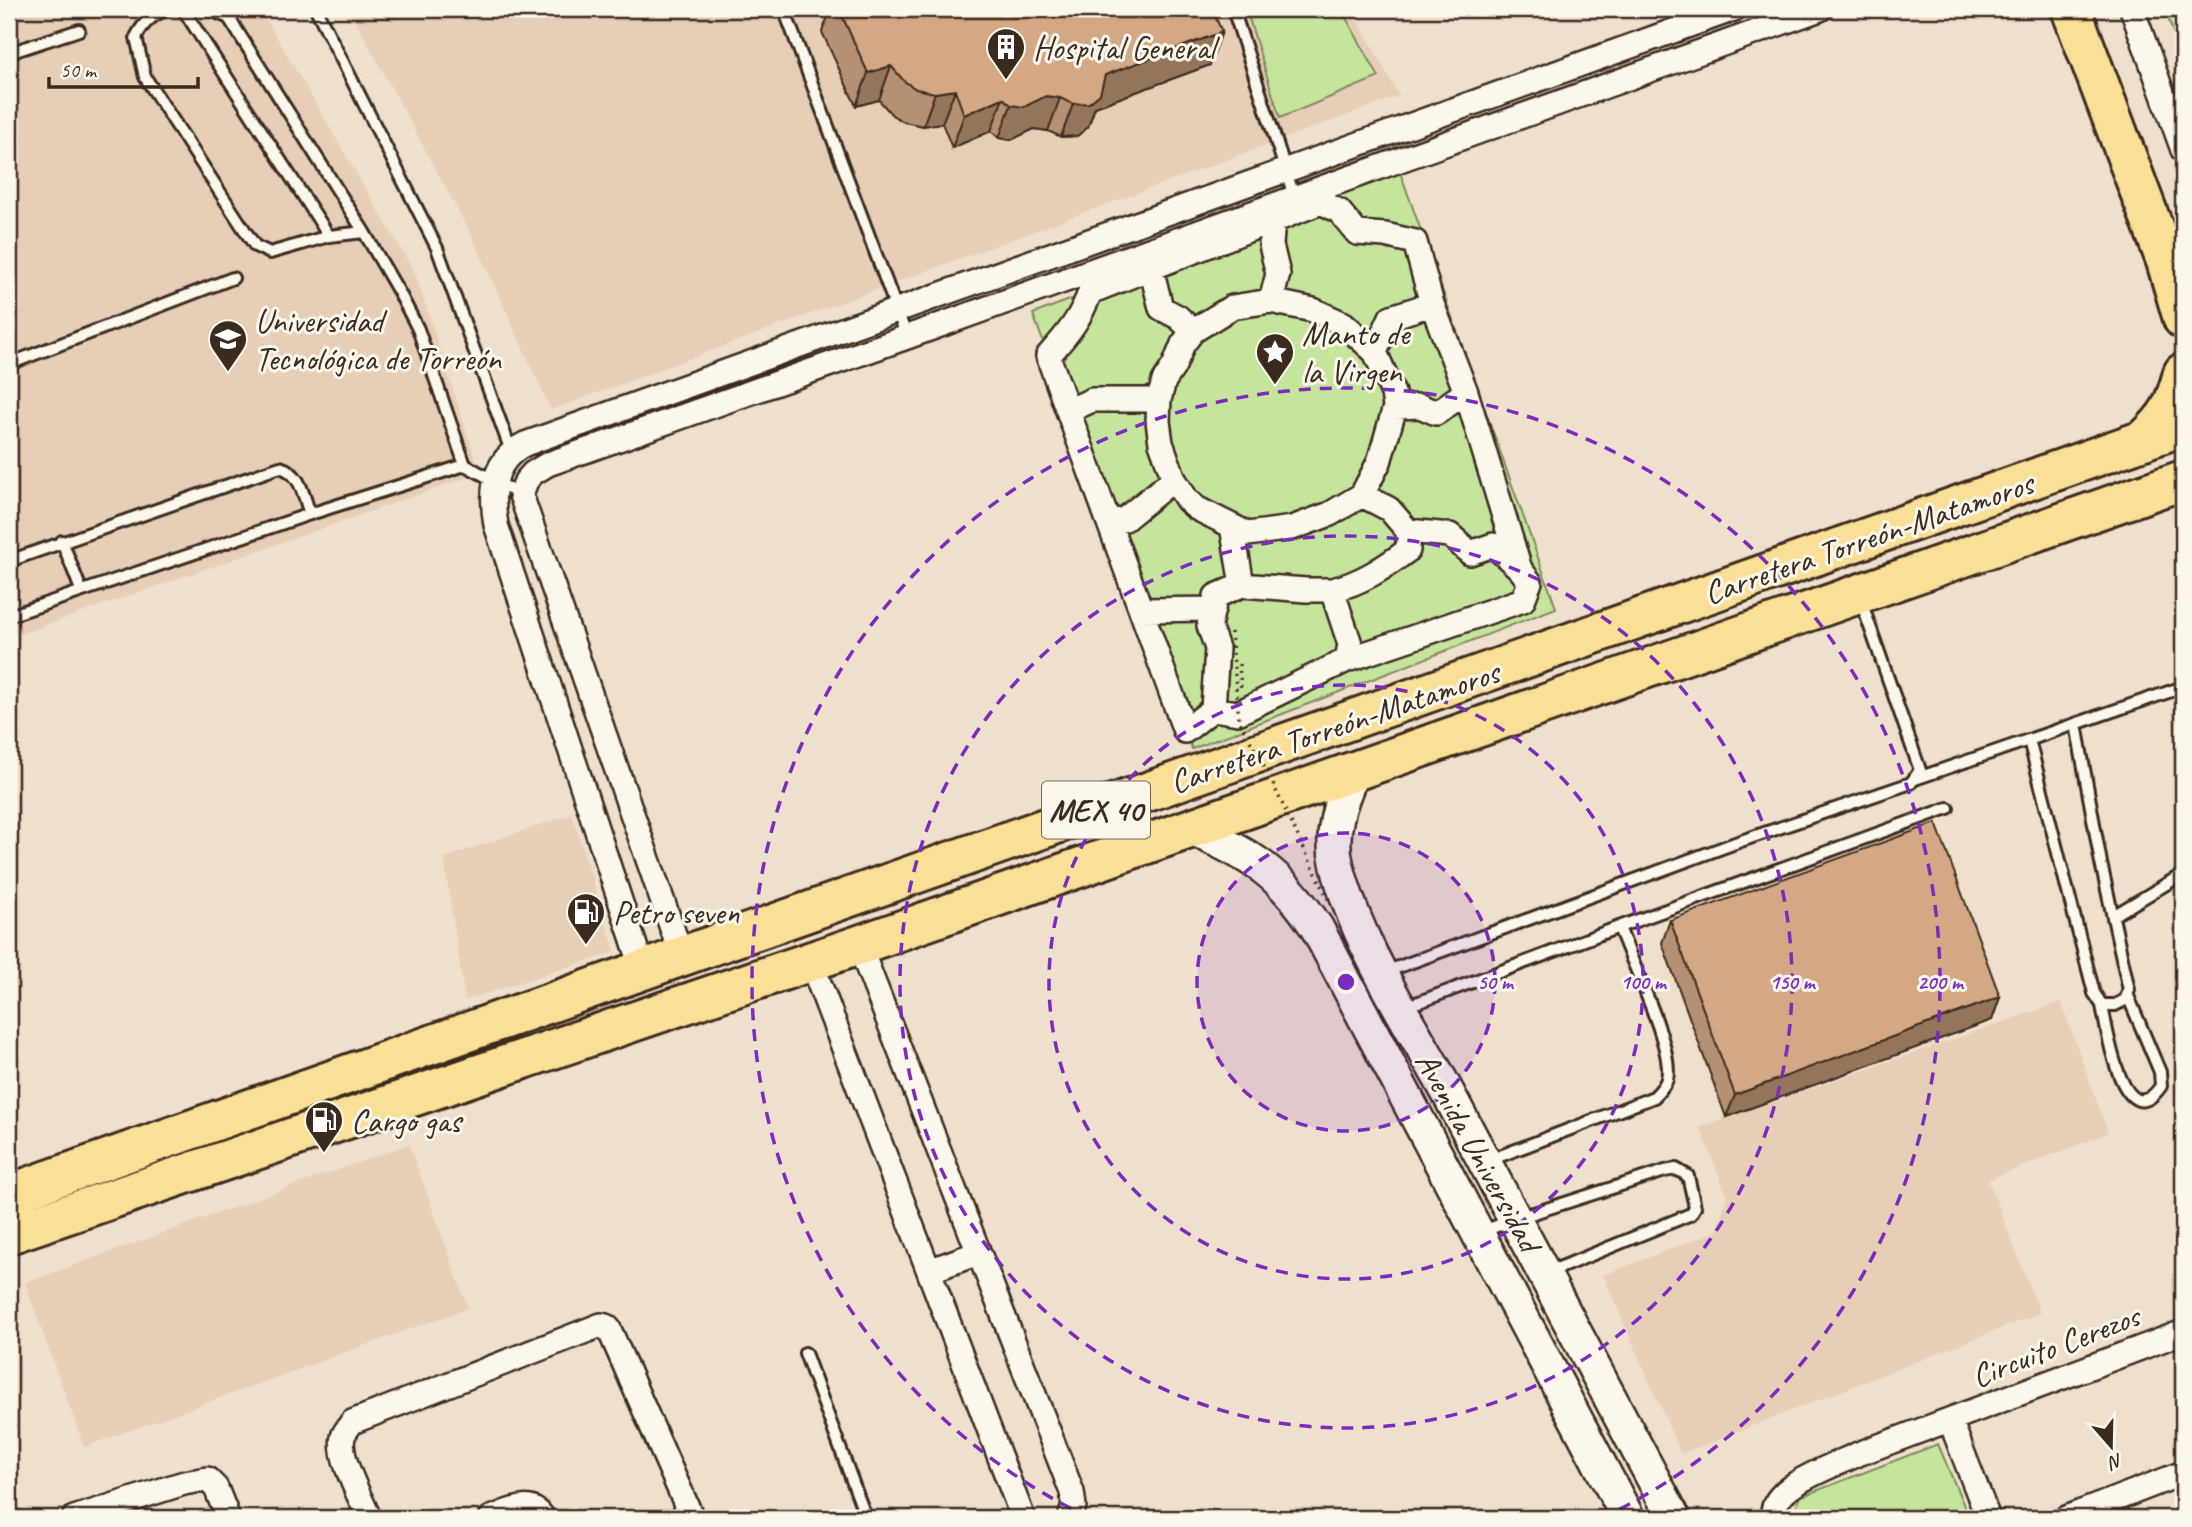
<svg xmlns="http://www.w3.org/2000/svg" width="2192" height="1527" font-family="Caveat,sans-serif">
<rect width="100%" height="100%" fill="#efdfcd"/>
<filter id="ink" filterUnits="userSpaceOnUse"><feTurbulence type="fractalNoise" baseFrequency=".0143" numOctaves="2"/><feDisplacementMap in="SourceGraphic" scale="14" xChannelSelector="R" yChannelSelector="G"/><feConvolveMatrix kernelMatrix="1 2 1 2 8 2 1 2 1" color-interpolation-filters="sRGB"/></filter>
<g filter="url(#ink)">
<path fill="#e7ceb7" d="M9 9H260L415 273 480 473 9 638Z
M349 9H1352L1399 96 551 410 474 240Z
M572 814 615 952 465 1000 444 858Z
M2061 1002 2108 1133 1988 1180 2040 1313 1681 1454 1603 1275 1717 1231 1727 1196 1700 1127Z
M409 1144 468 1308 84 1447 25 1283Z"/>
<path fill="#c5e59d" stroke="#80885e" stroke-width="2" d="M1246 9H1341L1379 77 1280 118Z
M2165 9H2183V62Z
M1400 172 1556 608 1192 749 1033 314Z
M1938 1444 1969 1518H1800L1795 1510 1800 1497Z"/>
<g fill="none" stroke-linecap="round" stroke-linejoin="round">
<defs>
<path id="lane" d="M168 9C152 15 144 22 136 37L145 77 255 246 270 253 329 236 364 232
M183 9 329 236
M208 9 229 18 364 232 400 294 418 329 465 465
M316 9 437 248 511 451
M784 9 907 337
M1233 9 1295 199
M9 53 79 30
M9 364 233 278
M62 541 81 590
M9 561 280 467C301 473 303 495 310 514L465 465 521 495
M9 616 310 514
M2029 740 2094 993 2102 1005H2115L2125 1000 2129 990 2101 863 2076 724
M1915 779 2183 687
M2113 916 2183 874
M1619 927 1948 808
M1385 972 1738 842 1911 783 1920 770 1861 601
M2102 1005C2106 1026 2123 1140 2161 1086L2160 1072 2128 996
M1402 1006 1419 1002 1619 927C1630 959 1675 1049 1667 1079 1665 1086 1659 1092 1654 1097L1487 1161
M1481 1232 1515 1219 1665 1171 1676 1169 1688 1176 1695 1207 1691 1214 1547 1273
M805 1353 866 1518"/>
<path id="street" d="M2132 9 2183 150
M1151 268 1253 228
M1271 301 1278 274 1271 245 1273 221 1321 202 1339 211 1357 233 1385 235 1415 242 1432 304
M1375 352 1391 317 1432 304 1466 392
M1395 407 1420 406 1436 413 1466 392 1520 569
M1068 411 1048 356C1067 335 1081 318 1090 292L1151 268 1161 308 1178 317 1193 331
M1362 495 1379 462 1395 407 1393 393 1375 352 1344 324 1313 310 1271 301 1232 307 1193 331 1183 344 1174 366 1164 381 1159 400 1158 421 1161 443 1174 479 1187 500 1196 508 1248 534 1292 528 1330 514 1362 495 1389 509 1408 531 1450 535 1470 553 1493 545 1520 569 1530 582 1523 600 1347 660 1350 644 1332 590C1361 583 1384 568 1408 550V531
M1109 523 1068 411 1092 400H1159
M1232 526 1242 585
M1332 590H1306L1242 585 1216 596 1209 626 1217 648 1213 709 1238 713 1347 660
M1213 609 1141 610 1185 731 1213 709
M1141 610 1109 523 1125 519 1174 479
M859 945 1072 1492 1074 1506 1070 1518
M682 957 521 495 526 481 533 473 548 464 907 337 1820 9
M811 962 1023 1518
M643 970 496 525C490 491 493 460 525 444L1734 9
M929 1271 978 1253
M1950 1420 1988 1518
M74 1518 184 1483 207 1479 216 1488 228 1518
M369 1518C361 1498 338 1458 343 1437 344 1432 349 1427 352 1422L601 1325 606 1326 609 1329 692 1518
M491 1518C509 1512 530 1498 543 1518
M1773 1518C1768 1486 1834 1466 1858 1454L2183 1332
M2066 1518 2183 1473"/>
<path id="secondary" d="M1353 773C1340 802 1329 833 1337 865 1358 947 1408 1019 1448 1093 1523 1235 1600 1376 1674 1518
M1192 829C1250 854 1282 874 1317 928L1628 1518"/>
<path id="highway" d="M2071 9 2166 261 2183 319
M2144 440C2169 416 2174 407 2183 373
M9 1194 2183 426
M9 1234 859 945 2183 480"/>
</defs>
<use href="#lane" stroke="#3b2a1e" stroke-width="16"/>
<use href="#street" stroke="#3b2a1e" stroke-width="28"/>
<use href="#secondary" stroke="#3b2a1e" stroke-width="37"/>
<use href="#highway" stroke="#3b2a1e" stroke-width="44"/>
<path stroke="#3b2a1e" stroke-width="3.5" stroke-dasharray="2 5" stroke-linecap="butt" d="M1239 664 1241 688"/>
<use href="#lane" stroke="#fbf7ec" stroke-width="10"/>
<use href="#street" stroke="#fbf7ec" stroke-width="23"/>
<use href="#secondary" stroke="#fbf7ec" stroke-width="32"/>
<use href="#highway" stroke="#fadf96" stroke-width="38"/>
<path stroke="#3b2a1e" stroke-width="3.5" stroke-dasharray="2 5" stroke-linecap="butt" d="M1231 632 1239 720 1269 776 1330 903"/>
</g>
<path fill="#b69072" stroke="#3b2a1e" stroke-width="2" d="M831 9H1212L1210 65 1095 107 1088 127 1077 136 1061 137 1048 131 1034 129 1011 140 999 138 991 131 952 148 942 123 923 126 904 122 892 115 879 100 856 106 822 32Z
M1670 920 2000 997 1992 1020 1726 1117 1662 943Z"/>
<path fill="#94765d" stroke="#3b2a1e" stroke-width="2" d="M1222 32 1210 65 1095 107 1088 127 1077 136 1061 137 1073 104 1105 75Z
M891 66 879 100 856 106 868 73Z
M955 90 942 123 923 126 935 93Z
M1046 96 1060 98 1048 131 1034 129 1011 140 999 138 1011 105Z
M1003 98 991 131 952 148 964 115Z
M2000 997 1992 1020 1726 1117 1735 1095Z"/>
<path fill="#d4a885" stroke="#3b2a1e" stroke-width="2" d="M839 9H1212L1222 32 1105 75 1100 94 1089 103 1073 104 1060 98 1046 96 1024 107 1011 105 1003 98 964 115 955 90 935 93 916 89 904 81 891 66 868 73Z
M1936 823 2000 997 1735 1095 1670 920Z"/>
</g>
<circle cx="1346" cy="982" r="149" fill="#7b2cbf" fill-opacity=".12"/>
<g fill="none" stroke="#7b2cbf" stroke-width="3.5" stroke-dasharray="12 9">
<circle cx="1346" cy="982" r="149"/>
<circle cx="1346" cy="982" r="297"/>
<circle cx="1346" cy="982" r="446"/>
<path d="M1090 1518A594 594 0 1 1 1602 1518"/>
</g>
<defs>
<symbol id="building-pin" viewBox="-11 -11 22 30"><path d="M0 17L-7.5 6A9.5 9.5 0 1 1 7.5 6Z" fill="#3b2a1e" stroke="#fbf7ec"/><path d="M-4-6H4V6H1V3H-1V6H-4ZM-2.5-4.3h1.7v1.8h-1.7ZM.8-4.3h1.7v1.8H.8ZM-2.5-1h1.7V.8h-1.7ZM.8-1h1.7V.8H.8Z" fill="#fff"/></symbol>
<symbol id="university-pin" viewBox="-11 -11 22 30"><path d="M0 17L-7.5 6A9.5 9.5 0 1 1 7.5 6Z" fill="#3b2a1e" stroke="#fbf7ec"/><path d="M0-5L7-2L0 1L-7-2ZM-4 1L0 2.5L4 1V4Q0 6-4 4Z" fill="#fff"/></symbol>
<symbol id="sight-pin" viewBox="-11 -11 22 30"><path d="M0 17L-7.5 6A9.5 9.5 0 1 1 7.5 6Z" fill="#3b2a1e" stroke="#fbf7ec"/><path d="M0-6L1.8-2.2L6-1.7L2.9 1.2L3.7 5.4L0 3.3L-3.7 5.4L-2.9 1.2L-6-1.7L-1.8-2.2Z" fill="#fff"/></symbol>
<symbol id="fuel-pin" viewBox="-11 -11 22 30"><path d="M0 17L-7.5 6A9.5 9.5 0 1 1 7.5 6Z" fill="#3b2a1e" stroke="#fbf7ec"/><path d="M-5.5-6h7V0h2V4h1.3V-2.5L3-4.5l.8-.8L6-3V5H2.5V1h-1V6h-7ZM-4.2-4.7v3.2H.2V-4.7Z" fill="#fff"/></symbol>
</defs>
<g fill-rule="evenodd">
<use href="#building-pin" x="984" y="25" width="44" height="60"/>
<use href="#university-pin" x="206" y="317" width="44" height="60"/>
<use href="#sight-pin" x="1253" y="330" width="44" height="60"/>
<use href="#fuel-pin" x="564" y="890" width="44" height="60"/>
<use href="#fuel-pin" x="302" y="1098" width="44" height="60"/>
</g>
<g text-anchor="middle" stroke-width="6" stroke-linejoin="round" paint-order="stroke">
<rect fill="#fbf7ec" stroke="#75685c" stroke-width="2" x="1042" y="781.5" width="108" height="57" rx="5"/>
<g font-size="32" font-weight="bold" fill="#3b2a1e">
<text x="1096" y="821">MEX 40</text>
</g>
<g font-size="33" fill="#3b2a1e" stroke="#fbf7ec" text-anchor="start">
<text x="1033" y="59">Hospital General</text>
<text x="255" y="332">Universidad<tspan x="255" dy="38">Tecnológica de Torreón</tspan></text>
<text x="1302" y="345">Manto de<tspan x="1302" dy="38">la Virgen</tspan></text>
<text x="613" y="924">Petro seven</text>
<text x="351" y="1132">Cargo gas</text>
</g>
<g font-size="33" fill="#3b2a1e" stroke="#fbf7ec">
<text transform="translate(1868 537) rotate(-19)" y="12">Carretera Torreón-Matamoros</text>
<text transform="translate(1334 726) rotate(-19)" y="12">Carretera Torreón-Matamoros</text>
<text transform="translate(1479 1151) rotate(61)" y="12">Avenida Universidad</text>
<text transform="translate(2055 1345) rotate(-21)" y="12">Circuito Cerezos</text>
</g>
</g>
<circle cx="1346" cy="982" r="10" fill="#7b2cbf" stroke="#fbf7ec" stroke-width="3.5"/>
<g font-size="21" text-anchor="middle" font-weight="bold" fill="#7b2cbf" stroke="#fbf7ec" stroke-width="6" stroke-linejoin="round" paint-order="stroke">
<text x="1495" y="989">50 m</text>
<text x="1643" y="989">100 m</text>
<text x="1792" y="989">150 m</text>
<text x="1940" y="989">200 m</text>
</g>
<rect width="2192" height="1527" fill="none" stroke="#fbf7ec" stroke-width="35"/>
<rect x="18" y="18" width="2157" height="1492" fill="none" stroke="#3b2a1e" stroke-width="2.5" filter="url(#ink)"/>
<g transform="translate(2111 1446) rotate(160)" stroke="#fbf7ec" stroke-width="5" paint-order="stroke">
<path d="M0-5L12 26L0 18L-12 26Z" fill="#3b2a1e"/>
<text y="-10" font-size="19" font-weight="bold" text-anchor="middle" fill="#3b2a1e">N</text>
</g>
<path d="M49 77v10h149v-10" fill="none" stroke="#3b2a1e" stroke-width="3.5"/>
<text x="60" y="77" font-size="21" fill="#3b2a1e" stroke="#fbf7ec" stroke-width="5" paint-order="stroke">50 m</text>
</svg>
